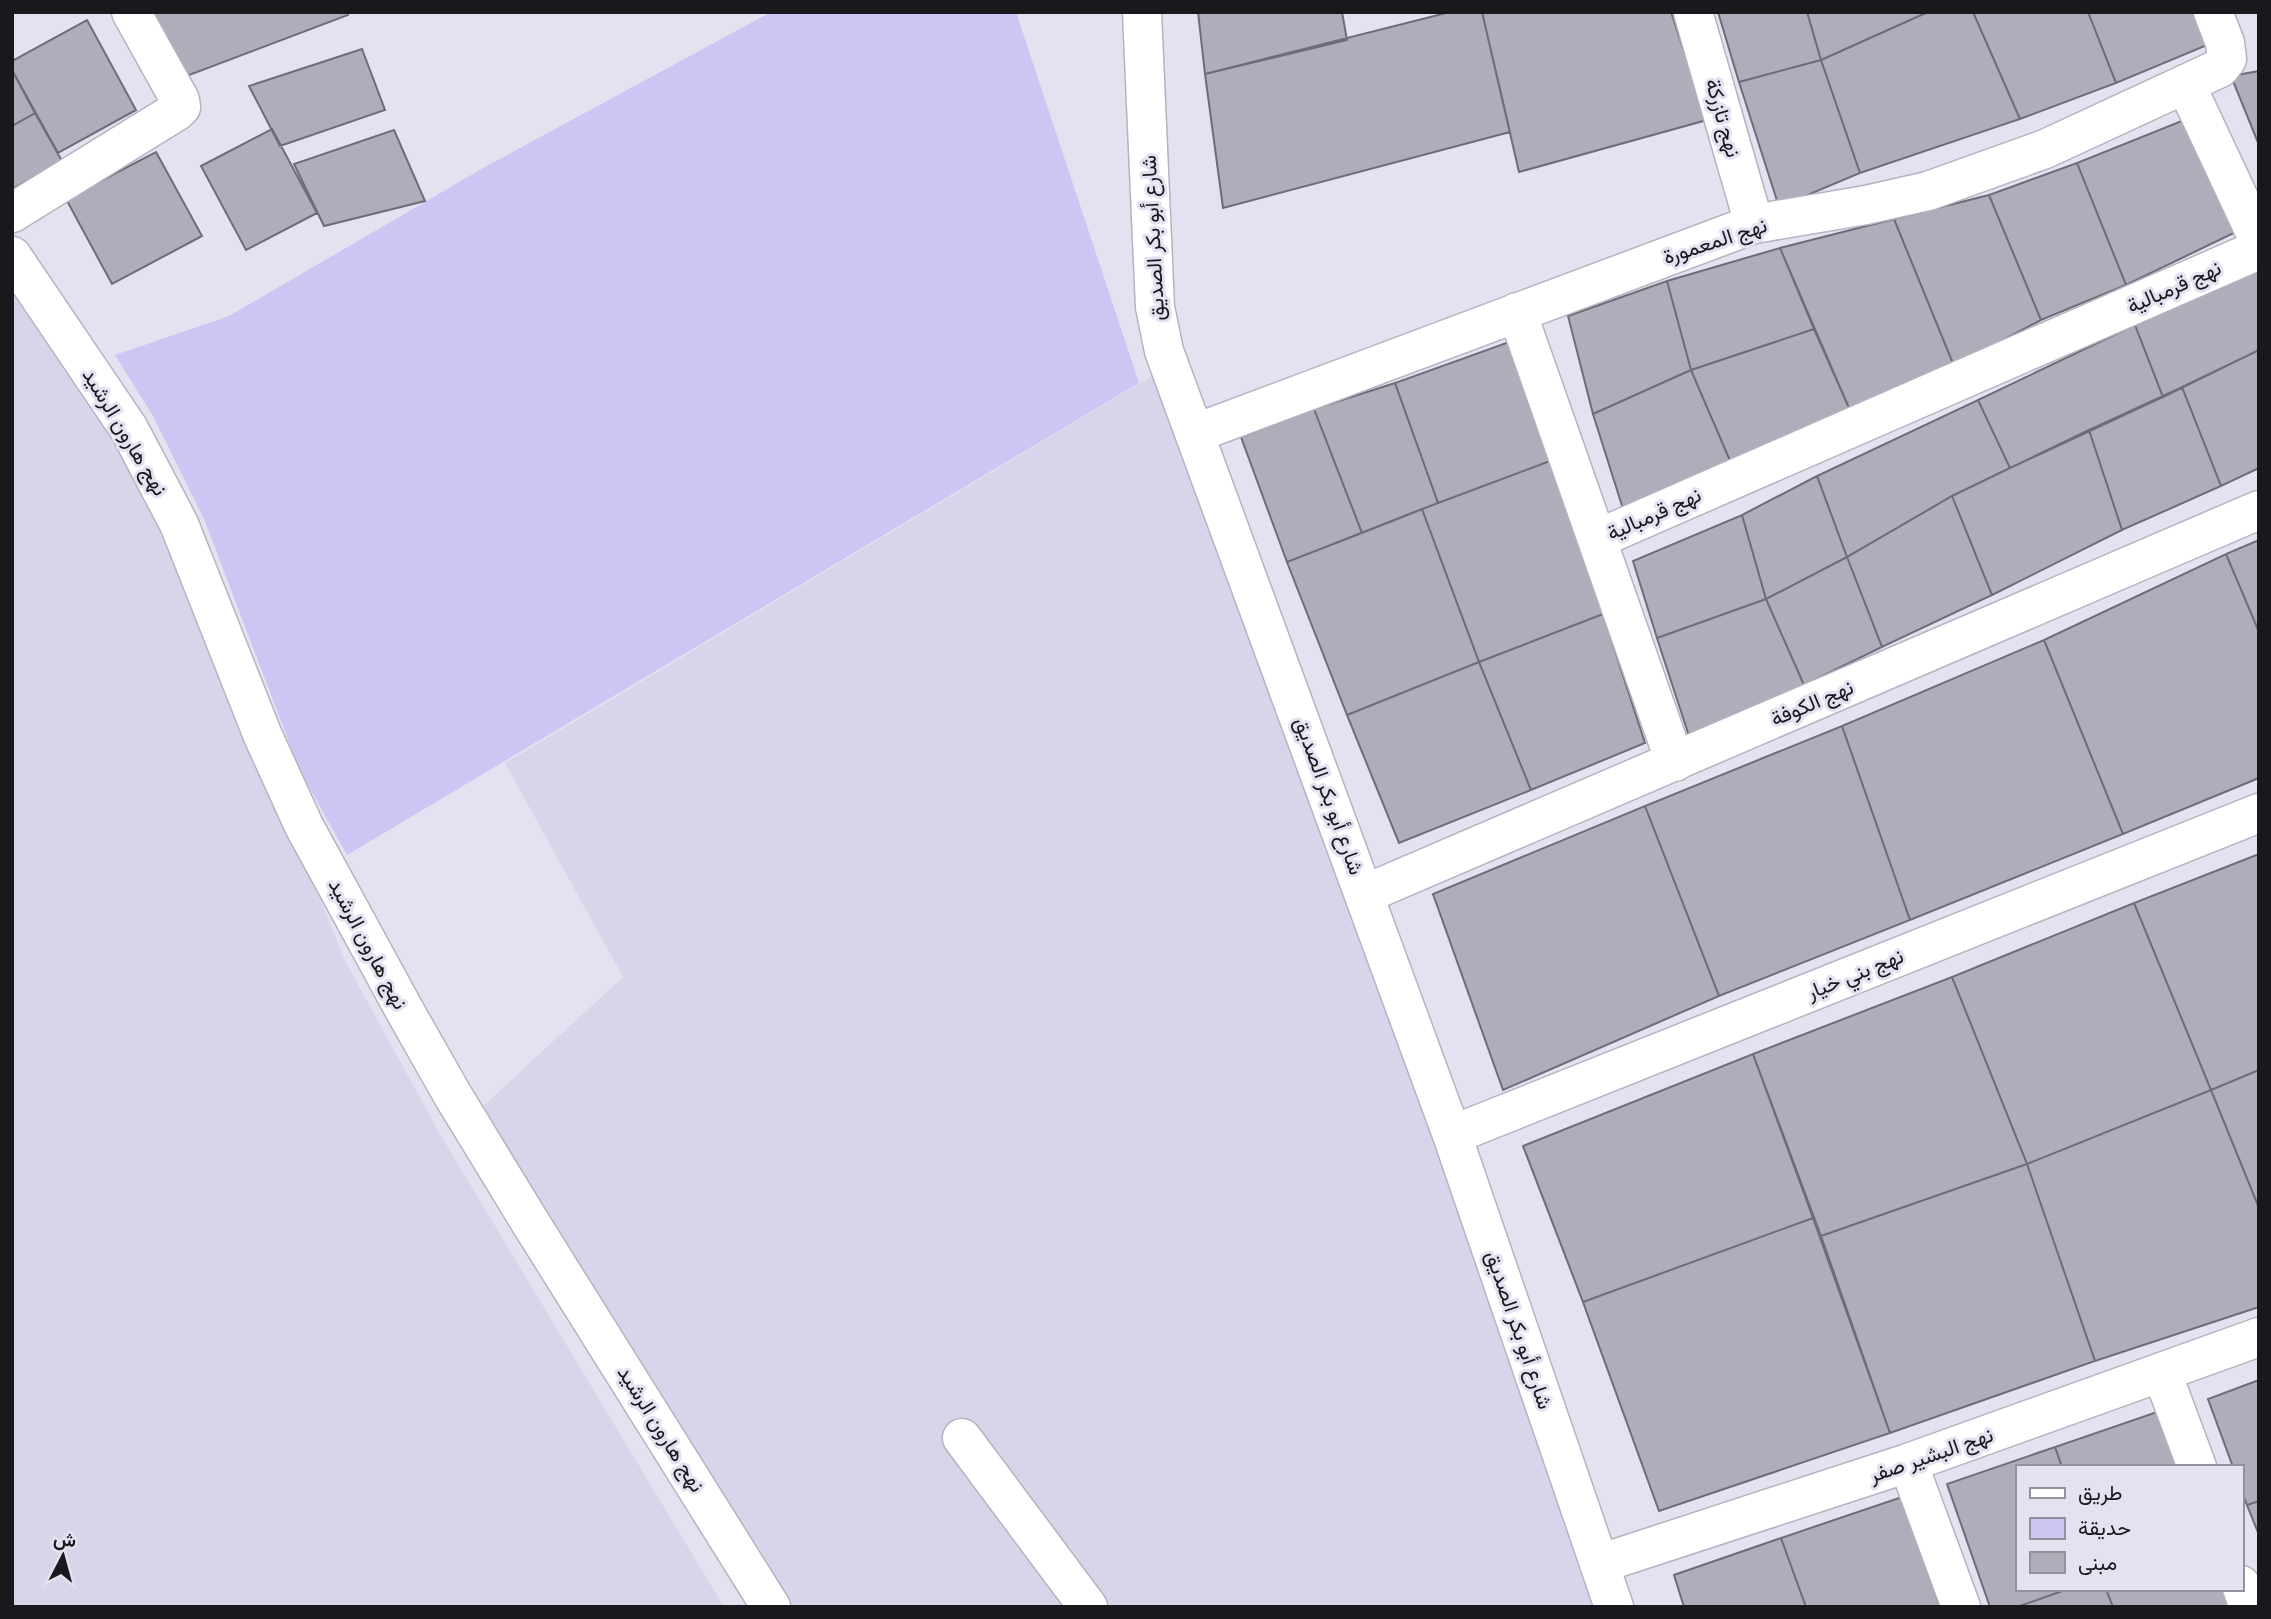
<svg xmlns="http://www.w3.org/2000/svg" width="2271" height="1619" font-family="'PT Serif',Vazirmatn,serif">
<rect width="100%" height="100%" fill="#e4e2f0"/>
<path fill="#d8d5ea" d="M12 285 123 440 213 631 344 959 440 1134 724 1607H12Z
M1157 373 1608 1607H748L468 1120 623 977 505 763Z"/>
<path fill="#cec5f4" d="M771 12H1016L1139 383 347 855 300 771 204 519 153 416 115 355 229 316 485 167Z"/>
<path fill="#afadba" stroke="#6e6c79" stroke-width="2" d="M149 12H347L348 15 176 80Z
M1198 12H1342L1347 40 1205 74Z
M1450 12H1482L1510 132 1223 208 1205 74Z
M1482 12H1671L1707 120 1519 172Z
M1718 12H1807L1821 60 1739 82Z
M1807 12H1928L1821 60Z
M1928 12H1973L2020 119 1860 173 1821 60Z
M1973 12H2088L2116 83 2020 119Z
M2088 12H2201L2212 43 2116 83Z
M87 20 136 110 58 153 12 70V61Z
M362 49 385 110 280 146 249 86Z
M1821 60 1860 173 1779 207 1739 82Z
M12 70 35 113 12 126Z
M2259 71V145L2231 76Z
M35 113 62 161 12 189V126Z
M2194 116 2242 229 2126 285 2077 163Z
M272 129 317 213 246 250 201 166Z
M394 130 425 201 324 226 294 164Z
M156 152 202 236 112 284 66 199Z
M2077 163 2126 285 2041 320 1989 195Z
M1989 195 2041 320 1954 366 1894 219Z
M1894 219 1954 366 1849 408 1780 248Z
M1780 248 1814 329 1691 370 1667 281Z
M2259 268V350L2163 397 2135 325Z
M1667 281 1691 370 1593 414 1568 316Z
M2135 325 2163 397 2010 468 1978 400Z
M1814 329 1849 408 1731 463 1691 370Z
M1523 337 1558 458 1438 503 1395 383Z
M2259 350V468L2221 486 2182 387Z
M1691 370 1731 463 1624 512 1593 414Z
M1395 383 1438 503 1362 533 1314 409Z
M2182 387 2221 486 2122 530 2089 430Z
M1978 400 2010 468 1952 496 1847 557 1817 476Z
M1314 409 1362 533 1287 562 1241 437Z
M2089 430 2122 530 1992 595 1952 496Z
M1558 458 1603 614 1479 662 1422 509Z
M1817 476 1847 557 1766 599 1742 515Z
M1952 496 1992 595 1882 647 1847 557Z
M1422 509 1479 662 1347 715 1287 562Z
M1742 515 1766 599 1657 638 1633 561Z
M2259 540V632L2226 554Z
M2226 554 2259 632V778L2123 834 2044 640Z
M1847 557 1882 647 1804 685 1766 599Z
M1766 599 1804 685 1689 736 1657 638Z
M1603 614 1645 743 1531 790 1479 662Z
M2044 640 2123 834 1910 920 1842 726Z
M1479 662 1531 790 1399 843 1347 715Z
M1842 726 1910 920 1719 996 1645 806Z
M1645 806 1719 996 1503 1090 1433 894Z
M2259 854V1070L2211 1090 2134 903Z
M2134 903 2211 1090 2027 1164 1952 977Z
M1952 977 2027 1164 1821 1236 1753 1054Z
M1753 1054 1813 1218 1583 1302 1523 1146Z
M2259 1070V1208L2211 1090Z
M2211 1090 2259 1208V1307L2095 1361 2027 1164Z
M2027 1164 2095 1361 1890 1433 1821 1236Z
M1813 1218 1890 1433 1659 1511 1583 1302Z
M2259 1380V1501L2247 1505 2241 1489V1467H2233L2208 1399Z
M2160 1411 2181 1467H2062L2055 1447Z
M2055 1447 2062 1467H2017V1589H2068L2017 1607H1990L1947 1484Z
M1902 1497 1940 1607H1806L1781 1538Z
M2259 1501V1535L2247 1505Z
M1781 1538 1806 1607H1684L1674 1575Z
M2068 1589H2106L2113 1607H2017Z
M2106 1589H2225L2232 1607H2113Z"/>
<g fill="none" stroke-linecap="round" stroke-linejoin="round">
<defs>
<path id="minor" d="M1142 12 1155 307 1164 351 1452 1135 1614 1607
M1693 12 1754 224
M2186 85 2259 241
M12 213 177 111 181 107 180 100 131 12
M2259 249 1597 539 2259 250
M12 256 129 429 179 524 263 736 304 826 406 1013 452 1094 530 1222 771 1607
M1517 312 1675 762
M1196 433 1754 224 1866 205 1928 191 2045 149 2220 68 2227 59 2225 43 2213 12
M1365 894 2259 510
M1452 1135 2259 813
M2162 1373 2197 1467
M962 1438 1088 1607
M1908 1463 1961 1607
M1599 1564 1908 1463 2259 1337
M2241 1585 2249 1607"/>
</defs>
<use href="#minor" stroke="#b5b3c1" stroke-width="41"/>
<use href="#minor" stroke="#fff" stroke-width="38"/>
</g>
<g text-anchor="middle" stroke-width="6" stroke-linejoin="round" paint-order="stroke">
<g font-size="21" fill="#18181d" stroke="#e4e2f0">
<text transform="translate(1723 118) rotate(74)" y="7">نهج تازركة</text>
<text transform="translate(1153 238) rotate(-93)" y="7">شارع أبو بكر الصديق</text>
<text transform="translate(1715 241) rotate(-18)" y="7">نهج المعمورة</text>
<text transform="translate(2174 287) rotate(-24)" y="7">نهج قرمبالية</text>
<text transform="translate(125 432) rotate(59)" y="7">نهج هارون الرشيد</text>
<text transform="translate(1654 514) rotate(-24)" y="7">نهج قرمبالية</text>
<text transform="translate(1812 703) rotate(-23)" y="7">نهج الكوفة</text>
<text transform="translate(1329 796) rotate(70)" y="7">شارع أبو بكر الصديق</text>
<text transform="translate(368 944) rotate(62)" y="7">نهج هارون الرشيد</text>
<text transform="translate(1855 974) rotate(-22)" y="7">نهج بني خيار</text>
<text transform="translate(1519 1330) rotate(71)" y="7">شارع أبو بكر الصديق</text>
<text transform="translate(661 1429) rotate(58)" y="7">نهج هارون الرشيد</text>
<text transform="translate(1931 1455) rotate(-19)" y="7">نهج البشير صفر</text>
</g>
</g>
<rect width="2271" height="1619" fill="none" stroke="#18181d" stroke-width="28"/>
<rect x="2016" y="1465" width="228" height="126" fill="#e4e2f0" stroke="#92919c" stroke-width="2"/>
<rect x="2030" y="1488" width="35" height="10" fill="#ffffff" stroke="#92919c" stroke-width="2"/>
<text x="2078" y="1500" font-size="21" fill="#18181d">طريق</text>
<rect x="2030" y="1518" width="35" height="21" fill="#cec5f4" stroke="#92919c" stroke-width="2"/>
<text x="2078" y="1535" font-size="21" fill="#18181d">حديقة</text>
<rect x="2030" y="1552" width="35" height="21" fill="#afadba" stroke="#92919c" stroke-width="2"/>
<text x="2078" y="1570" font-size="21" fill="#18181d">مبنى</text>
<g transform="translate(63 1556) rotate(6)" stroke="#e4e2f0" stroke-width="5" paint-order="stroke">
<path d="M0-5L12 26L0 18L-12 26Z" fill="#18181d"/>
<text y="-10" font-size="19" font-weight="bold" text-anchor="middle" fill="#18181d">ش</text>
</g>
</svg>
